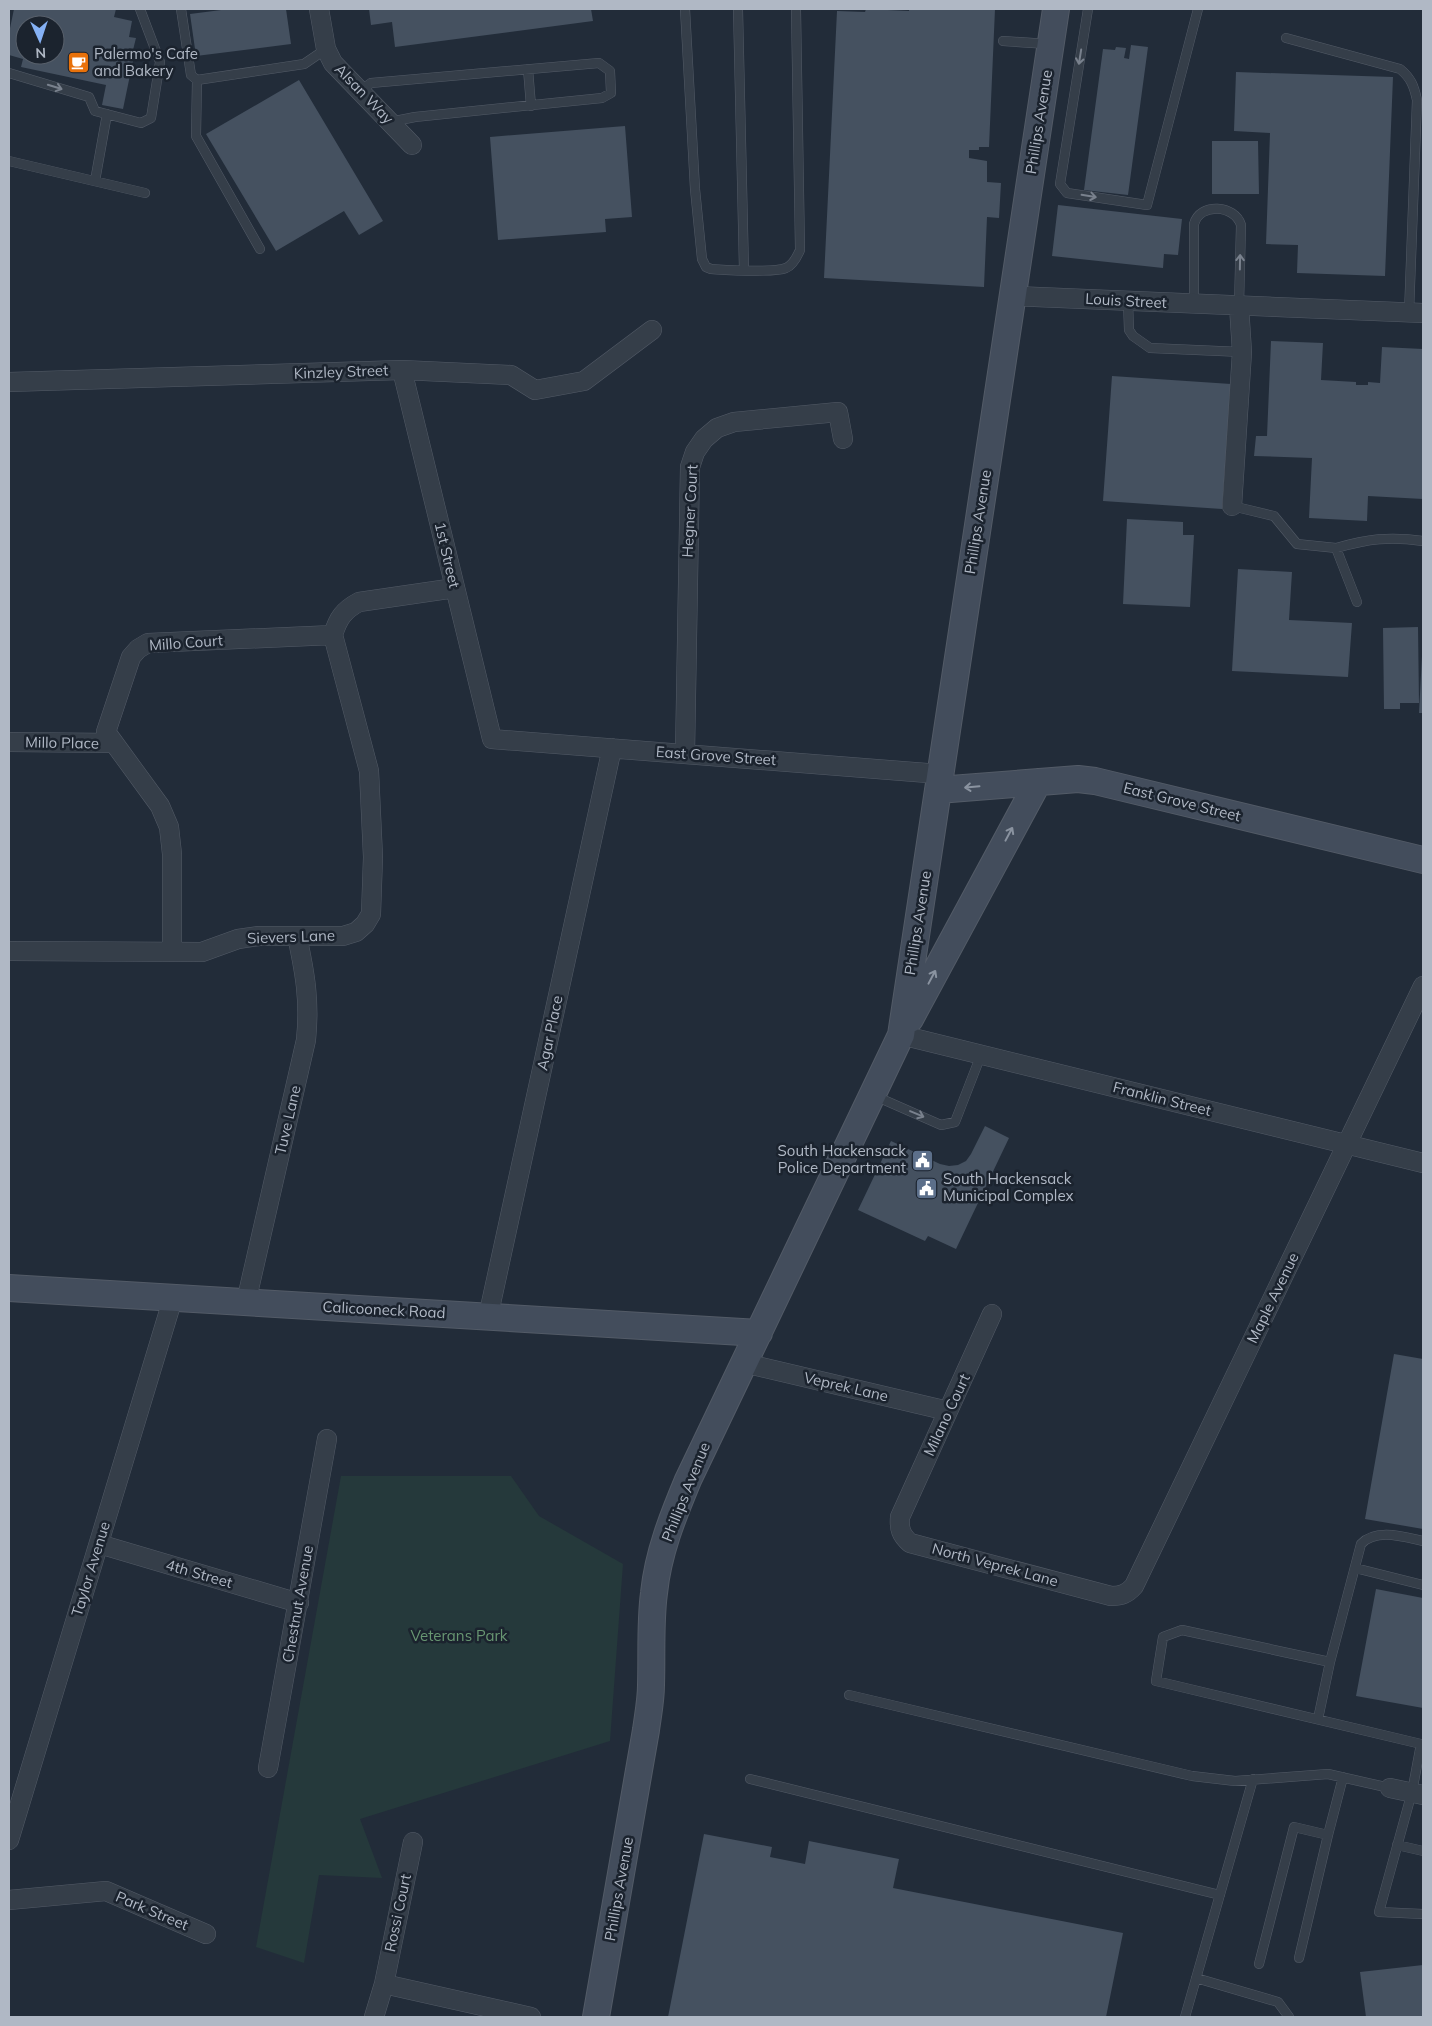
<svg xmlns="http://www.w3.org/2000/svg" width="1432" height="2026" font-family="Mulish,sans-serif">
<rect width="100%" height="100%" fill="#222c39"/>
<path fill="#25393b" d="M341 1476H511L539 1516 623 1564 610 1741 360 1819 382 1878 319 1875 304 1963 256 1947Z"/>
<path fill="#455160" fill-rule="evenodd" d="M14 9H116L114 17 132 21 129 37 136 38 133 50 135 51 123 109 102 105 106 85 21 67 23 59 9 55V33ZM25 25H55V55H25Z
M229 9H286L291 44 196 56 190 14Z
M369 9H591L593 21 395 47 392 22 371 25Z
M866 9 909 11V9H995L989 147H979V150H969V158L987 161V182L1001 183 999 218 987 217 984 287 824 278 837 11 865 12Z
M1131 45 1148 47 1128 195 1084 190 1103 49 1115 50 1116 47 1126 48 1124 58 1129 59Z
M1236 72 1393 77 1385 276 1297 273 1298 245 1266 244 1270 133 1234 131Z
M299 80 383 221 359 235 344 211 276 251 206 134Z
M625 126 632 217 605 219 606 232 498 240 490 137Z
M1212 141H1258L1259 194H1212Z
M1058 205 1182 219 1178 255 1164 254 1163 268 1052 256Z
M1271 341 1323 343 1321 380 1356 382V385H1368V382L1380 383 1382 347 1423 349V499L1368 496 1367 521 1309 518 1312 458 1254 456 1256 436H1267Z
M1112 376 1231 384 1222 509 1103 501Z
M1127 519 1183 522V535H1194L1190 607 1123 604Z
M1238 569 1292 572 1289 620 1352 623 1348 677 1232 671Z
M1418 627 1419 703H1400V709H1384L1383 628Z
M1422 656H1423V713H1419Z
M985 1126 1009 1138 956 1249 928 1236 925 1241 858 1210 891 1141 940 1164 949 1166 958 1165 966 1161 971 1154Z
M1394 1354 1423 1359V1529L1365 1519Z
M1376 1589 1423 1598V1708L1356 1696Z
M704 1834 772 1847 770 1857 805 1864 809 1841 899 1859 893 1888 1123 1933 1106 2017H668Z
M1423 1965V2017H1366L1360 1972Z"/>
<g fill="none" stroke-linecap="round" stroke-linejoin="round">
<defs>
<path id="lane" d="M181 9 191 75 197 80 304 64 326 49
M685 9 695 189 702 259 706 267 711 269C728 270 773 273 786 268 793 265 797 257 800 250L796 9
M738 9 744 270
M1088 9 1060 184 1067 193 1147 205 1198 9
M1286 38 1400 69C1411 78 1414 86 1417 100L1409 313
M1003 41 1048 44
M528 69 531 106
M9 73 89 97 95 111 141 123 151 118 160 62 140 9
M197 80 196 136 260 249
M360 91 371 83 599 63 610 71 611 93 602 98 415 117 390 122
M9 161 145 193
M95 181 107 114
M1128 301 1129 330 1133 336 1150 348 1242 352
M1194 304V224C1200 202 1235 205 1241 225L1239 306
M1232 506 1274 516 1297 544 1336 548 1357 602
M1336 548C1368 539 1389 536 1423 541
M875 1096 941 1125 955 1122 981 1055
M1355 1568 1423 1585
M849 1695 1192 1776 1235 1781 1328 1774 1390 1788
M1318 1719 1330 1662
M1421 1744 1156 1681 1163 1637 1182 1630 1330 1662 1361 1544C1376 1528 1404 1537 1423 1541
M1423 1744H1421L1412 1792 1379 1912 1423 1914
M750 1779 1220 1895
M1397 1845 1423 1851
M1299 1958 1328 1835
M1259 1964 1294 1827 1328 1835 1343 1777
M1196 1978 1278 2002 1289 2017
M1185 2017 1253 1779"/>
<path id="street" d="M319 9 326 49 333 63 412 145
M1013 296 1423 313
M402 370 492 739 940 774
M9 382 402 370 511 375 535 390 584 381 652 330
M1232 506 1242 352 1239 306
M333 635C338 618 344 610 359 602L455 588
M9 742 114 743
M685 754 690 467 695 452 704 439 717 428 734 422 838 412 843 439
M9 951 202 952 238 939 259 936H343L356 932 365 924 371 914 373 857 369 771 333 635
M172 952V854L169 827 160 806 106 732 131 657 138 649 148 643 333 635
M901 1035 1423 1163
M246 1302 306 1040C310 1001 305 973 297 936
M992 1314 900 1517C899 1529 901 1535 910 1543L1111 1596C1121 1596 1127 1594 1134 1586L1423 986
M488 1317 612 748
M744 1363 948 1411
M99 1544 299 1603
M268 1768 327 1439
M1390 1788 1423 1795
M9 1840 173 1298
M9 1900 106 1891 206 1934
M384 1984 531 2017
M374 2017 384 1984 413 1842"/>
<path id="secondary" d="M938 790 1078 779 1095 781 1423 860
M910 1019 1038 782
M9 1288 759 1333
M596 2017 646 1730C648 1715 651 1700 651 1685 652 1654 650 1623 654 1593 658 1553 673 1516 688 1480L901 1035 1056 9"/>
</defs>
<use href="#lane" stroke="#535b67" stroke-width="10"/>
<use href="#street" stroke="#535b67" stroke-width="20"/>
<use href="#secondary" stroke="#535b67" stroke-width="28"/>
<use href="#lane" stroke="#353e49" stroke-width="9"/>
<use href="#street" stroke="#353e49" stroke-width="19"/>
<use href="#secondary" stroke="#434d5c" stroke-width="26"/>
</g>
<defs><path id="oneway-shaft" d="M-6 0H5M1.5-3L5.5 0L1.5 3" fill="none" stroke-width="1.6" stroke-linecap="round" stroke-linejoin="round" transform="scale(1.25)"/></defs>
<g stroke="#79818d">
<use href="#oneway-shaft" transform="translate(1080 57) rotate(99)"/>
<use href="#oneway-shaft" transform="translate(55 87) rotate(17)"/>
<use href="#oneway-shaft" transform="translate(1089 196) rotate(9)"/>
<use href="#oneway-shaft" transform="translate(1240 262) rotate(-89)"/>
<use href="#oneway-shaft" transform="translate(917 1114) rotate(23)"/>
</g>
<g stroke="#8a93a0">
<use href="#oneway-shaft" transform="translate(972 787) rotate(175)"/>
<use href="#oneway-shaft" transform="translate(1009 834) rotate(-62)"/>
<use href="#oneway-shaft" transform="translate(932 977) rotate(-62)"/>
</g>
<defs>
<symbol id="cafe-square" viewBox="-11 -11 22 22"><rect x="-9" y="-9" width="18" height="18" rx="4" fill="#e8710a" stroke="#1b232e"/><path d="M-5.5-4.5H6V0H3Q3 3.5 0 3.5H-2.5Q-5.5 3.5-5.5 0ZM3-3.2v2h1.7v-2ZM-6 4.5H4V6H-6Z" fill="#fff"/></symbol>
<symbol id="civic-square" viewBox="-11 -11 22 22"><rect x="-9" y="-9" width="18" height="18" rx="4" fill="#5c6f8a" stroke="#1b232e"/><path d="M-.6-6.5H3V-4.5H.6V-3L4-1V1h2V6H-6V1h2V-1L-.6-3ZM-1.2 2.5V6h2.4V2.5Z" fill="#fff"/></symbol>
</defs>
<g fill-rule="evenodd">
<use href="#cafe-square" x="66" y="50" width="25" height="25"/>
<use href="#civic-square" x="910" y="1148" width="25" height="25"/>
<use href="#civic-square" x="914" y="1176" width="25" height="25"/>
</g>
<g text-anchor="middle" stroke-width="5" stroke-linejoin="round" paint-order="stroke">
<g font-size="15" fill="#b0b8c5" stroke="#1b232e" text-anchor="start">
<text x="94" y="59">Palermo's Cafe<tspan x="94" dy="17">and Bakery</tspan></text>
<text x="906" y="1156" text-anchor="end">South Hackensack<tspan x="906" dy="17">Police Department</tspan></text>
<text x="943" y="1184">South Hackensack<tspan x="943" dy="17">Municipal Complex</tspan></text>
</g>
<g font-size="15" fill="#b0b8c5" stroke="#1b232e">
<text transform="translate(364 94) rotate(46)" y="5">Alsan Way</text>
<text transform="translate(1039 122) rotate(-81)" y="5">Phillips Avenue</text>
<text transform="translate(1126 301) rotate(3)" y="5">Louis Street</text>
<text transform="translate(341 372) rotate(-2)" y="5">Kinzley Street</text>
<text transform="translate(690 511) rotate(-87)" y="5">Hegner Court</text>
<text transform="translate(978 522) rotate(-81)" y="5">Phillips Avenue</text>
<text transform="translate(447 555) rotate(77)" y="5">1st Street</text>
<text transform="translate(186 643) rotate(-4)" y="5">Millo Court</text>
<text transform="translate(62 743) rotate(1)" y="5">Millo Place</text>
<text transform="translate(716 756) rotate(4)" y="5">East Grove Street</text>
<text transform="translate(1182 802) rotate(14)" y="5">East Grove Street</text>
<text transform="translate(918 923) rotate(-81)" y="5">Phillips Avenue</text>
<text transform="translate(291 937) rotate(-2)" y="5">Sievers Lane</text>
<text transform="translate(550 1033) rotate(-78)" y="5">Agar Place</text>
<text transform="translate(1162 1099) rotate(14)" y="5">Franklin Street</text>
<text transform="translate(288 1120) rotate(-77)" y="5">Tuve Lane</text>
<text transform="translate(1273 1298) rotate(-64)" y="5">Maple Avenue</text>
<text transform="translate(384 1310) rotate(3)" y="5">Calicooneck Road</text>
<text transform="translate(846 1387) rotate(13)" y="5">Veprek Lane</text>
<text transform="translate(947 1415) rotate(-65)" y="5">Milano Court</text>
<text transform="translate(686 1492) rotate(-68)" y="5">Phillips Avenue</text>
<text transform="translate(995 1565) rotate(15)" y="5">North Veprek Lane</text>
<text transform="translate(91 1569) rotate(-73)" y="5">Taylor Avenue</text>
<text transform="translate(199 1574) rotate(16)" y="5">4th Street</text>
<text transform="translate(298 1604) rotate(-80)" y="5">Chestnut Avenue</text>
<text transform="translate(619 1889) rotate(-80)" y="5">Phillips Avenue</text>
<text transform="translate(152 1911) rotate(23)" y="5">Park Street</text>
<text transform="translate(398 1913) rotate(-78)" y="5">Rossi Court</text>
</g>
<g font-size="15" fill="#689672" stroke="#1b232e">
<text x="459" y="1641">Veterans Park</text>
</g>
</g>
<rect width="1432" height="2026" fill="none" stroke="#b0b8c5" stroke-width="20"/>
<g transform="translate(40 40) rotate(177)"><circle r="24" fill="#1b232e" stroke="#575f6a"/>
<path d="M0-4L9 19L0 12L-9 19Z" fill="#85b1f5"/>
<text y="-8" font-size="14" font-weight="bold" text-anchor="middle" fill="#b0b8c5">N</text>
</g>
</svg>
